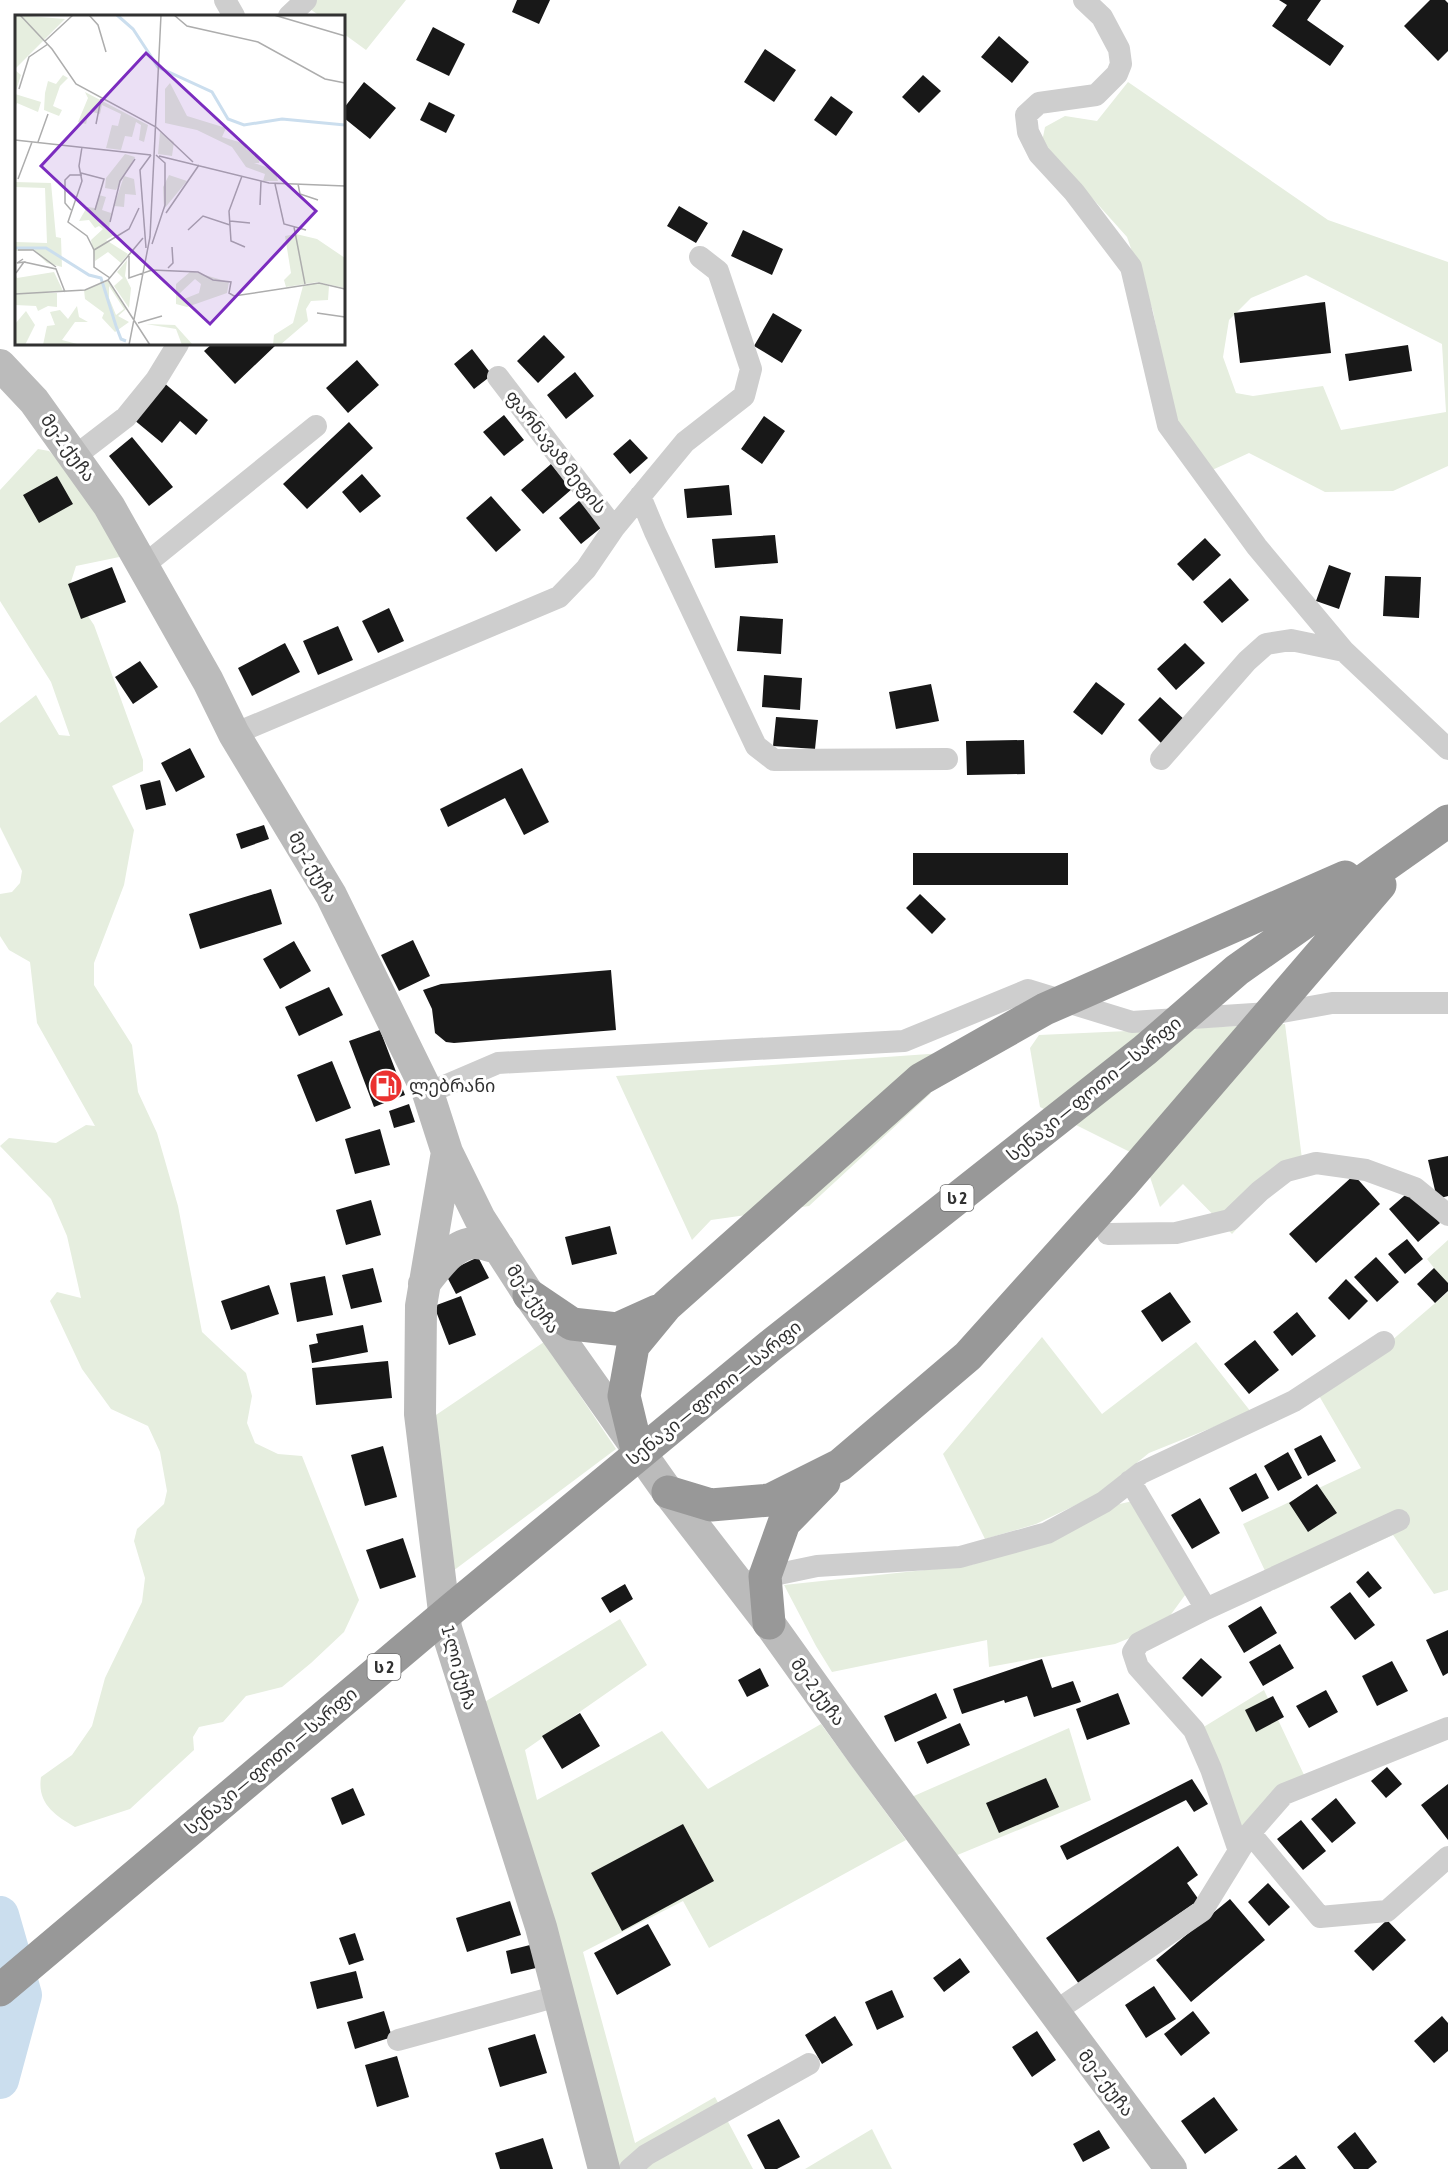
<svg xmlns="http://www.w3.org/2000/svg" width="1448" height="2169" font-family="'Asap Condensed','Noto Sans Georgian',sans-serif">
<rect width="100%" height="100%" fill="#fff"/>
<path fill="#e6eedf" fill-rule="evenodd" d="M297 0H406L366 50 344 34V16H320Z
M1128 82 1328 220 1448 262V466L1393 491 1325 492 1249 453 1210 471 1175 422 1153 311 1127 237 1042 142 1045 127 1065 116 1097 121ZM1306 275 1442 344 1446 412 1341 430 1323 386 1253 396 1236 393 1223 357 1229 320 1251 298Z
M38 449 49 451 66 467 129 555 76 566 69 588 94 625 143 760V771L112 786 134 830 124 885 94 963V985L132 1045 138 1092 157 1133 178 1206 202 1332 246 1373 252 1396 247 1423 255 1443 278 1454 302 1456 359 1600 344 1632 311 1663 282 1687 246 1696 223 1722 199 1727 193 1737 194 1750 130 1809 75 1827C54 1815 37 1803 41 1777L72 1755 92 1726 105 1678 142 1602 145 1578 134 1541 137 1529 164 1504 167 1491 160 1452 148 1426 111 1409 82 1369 50 1301 57 1292 81 1298 67 1236 51 1199 0 1146 9 1138 56 1143 86 1125 95 1126 37 1023 30 962 9 950 0 936V894L12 892 20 883 22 871 0 827V723L36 695 59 735 70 736 51 682 0 601V490Z
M1285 1024 1302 1159 1232 1234 1183 1184 1160 1207 1144 1159 1040 1107 1030 1048 1039 1035Z
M957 1052 930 1094 809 1206 711 1220 692 1240 616 1076Z
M1448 1240V1286L1427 1259Z
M1448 1292V1590L1434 1594 1393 1535 1274 1590 1243 1524 1361 1468 1318 1394 1369 1360Z
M1042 1337 1102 1414 1196 1342 1251 1412 1149 1453 1097 1495 1036 1524 985 1539 943 1454Z
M544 1342 616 1449 453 1571 433 1417Z
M1133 1501 1188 1591 1164 1624 1115 1644 989 1667 987 1640 832 1672 816 1646 784 1585 972 1565 1115 1505Z
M620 1619 647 1665 525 1750 537 1800 662 1731 708 1789 821 1724 906 1840 709 1948 683 1901 583 1952 635 2143 715 2097 753 2169H616L483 1703Z
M1264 1690 1305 1777 1243 1833 1202 1728Z
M1069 1728 1091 1800 955 1856 907 1799Z
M872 2129 892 2169H805Z"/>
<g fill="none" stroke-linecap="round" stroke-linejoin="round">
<path stroke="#cbdeee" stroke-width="38" d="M0 1915 23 1995 0 2080"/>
</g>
<path fill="#181818" d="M517 0H550L539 24 512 12Z
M1279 0H1321L1307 20 1344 46 1330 66 1272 26 1287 5Z
M1430 0H1445L1448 3V51L1438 61 1404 26Z
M433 27 465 44 449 76 416 60Z
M999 36 1029 62 1012 83 981 57Z
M765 49 796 70 774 102 744 82Z
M923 75 941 91 919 113 902 97Z
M364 82 396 108 370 139 344 118V108Z
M831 96 853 112 836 136 814 120Z
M429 102 455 115 446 133 420 120Z
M679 206 708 223 696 243 667 226Z
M743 230 783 249 772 275 731 256Z
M1325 302 1331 353 1240 363 1234 313Z
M773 313 802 330 782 363 754 346Z
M544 335 565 357 538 383 517 361Z
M212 344H277L235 384 204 351Z
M1408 345 1412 371 1349 381 1345 354Z
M472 349 492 375 474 389 454 364Z
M357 360 379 385 348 413 326 388Z
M575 372 594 396 566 419 547 395Z
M163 382 208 420 196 435 180 421 162 443 133 419Z
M504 415 524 440 504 456 483 432Z
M764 416 785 431 762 464 741 449Z
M349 422 373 448 307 509 283 484Z
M132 437 173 487 149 506 109 456Z
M630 439 648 458 630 474 613 454Z
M551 464 572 489 543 514 521 490Z
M362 474 381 496 360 513 342 492Z
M57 476 73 504 39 523 23 495Z
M729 485 732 515 687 518 684 489Z
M491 496 521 530 496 552 466 518Z
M580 500 602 527 581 544 559 518Z
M775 535 778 563 715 568 712 539Z
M1205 538 1221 555 1193 581 1177 564Z
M1329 565 1351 573 1339 609 1316 601Z
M112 567 126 602 81 619 68 584Z
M1385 576 1421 577 1419 618 1383 616Z
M1230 578 1249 600 1222 623 1203 602Z
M389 608 404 641 378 653 362 621Z
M740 616 783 619 781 654 737 651Z
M338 626 353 660 318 675 303 641Z
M285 643 300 672 252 696 238 668Z
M1185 643 1205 663 1176 690 1157 669Z
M140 661 158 687 133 704 115 677Z
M764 675 802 678 800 710 762 707Z
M1096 682 1125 704 1102 735 1073 712Z
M931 684 939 721 896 729 889 692Z
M1160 697 1187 722 1164 746 1138 720Z
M776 717 818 720 815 749 773 746Z
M1024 740 1025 774 967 775 966 741Z
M190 748 205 777 176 792 161 763Z
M522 768 549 822 524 835 505 798 448 827 440 809Z
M160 780 166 805 146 810 140 785Z
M264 825 269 839 241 849 236 834Z
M913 853H1068V885H913Z
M271 889 282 924 200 949 189 914Z
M920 894 946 919 932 934 906 908Z
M413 940 430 976 399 991 381 955Z
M294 941 311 971 280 989 263 959Z
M611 970 616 1030 454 1043 446 1042 435 1033 432 1009 423 990 441 984Z
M329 987 343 1015 299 1036 285 1007Z
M380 1030 405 1095 374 1107 349 1041Z
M332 1061 351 1108 316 1122 297 1075Z
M409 1104 415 1122 394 1128 389 1111Z
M380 1129 390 1165 355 1174 345 1139Z
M1448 1156V1196L1437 1199 1428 1160Z
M1354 1175 1380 1204 1316 1263 1289 1234Z
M1411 1190 1440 1223 1418 1242 1389 1209Z
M371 1200 381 1235 346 1245 336 1210Z
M610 1226 617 1254 572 1265 565 1237Z
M1407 1239 1423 1259 1405 1274 1388 1254Z
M478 1257 489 1278 456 1294 445 1273Z
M1376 1257 1399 1282 1377 1302 1354 1277Z
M373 1268 382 1302 351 1309 342 1275Z
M1434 1268 1448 1283V1291L1435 1303 1417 1284Z
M325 1276 333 1315 297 1322 290 1283Z
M1346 1279 1368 1301 1349 1320 1328 1298Z
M269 1285 279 1314 231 1330 221 1301Z
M1170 1292 1191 1322 1162 1342 1141 1311Z
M461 1296 476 1335 449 1345 434 1306Z
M1297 1312 1316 1336 1292 1356 1273 1332Z
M363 1325 368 1352 312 1363 309 1345 318 1343 316 1334Z
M1255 1340 1279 1370 1249 1394 1224 1364Z
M388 1361 392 1398 316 1405 312 1368Z
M1321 1435 1336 1461 1308 1476 1294 1449Z
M383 1446 397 1497 365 1506 351 1455Z
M1288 1452 1302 1478 1278 1491 1264 1466Z
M1256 1473 1269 1498 1242 1512 1229 1488Z
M1317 1484 1337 1513 1308 1532 1289 1503Z
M1200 1498 1220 1533 1192 1549 1171 1515Z
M403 1538 416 1577 380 1589 366 1550Z
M1368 1571 1382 1588 1369 1598 1356 1582Z
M625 1584 633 1599 610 1613 601 1598Z
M1350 1592 1375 1625 1355 1640 1330 1607Z
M1261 1606 1277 1633 1244 1653 1228 1626Z
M1448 1630V1673L1443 1676 1426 1640Z
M1280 1644 1294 1668 1263 1686 1249 1662Z
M1201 1658 1222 1677 1202 1697 1182 1678Z
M1042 1659 1052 1688 1073 1681 1081 1702 1034 1717 1027 1696 1005 1703 1004 1700 962 1714 953 1689Z
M1392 1661 1408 1691 1377 1706 1362 1676Z
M760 1668 769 1686 747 1697 738 1680Z
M1326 1690 1338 1712 1309 1728 1296 1706Z
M936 1693 947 1718 895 1742 884 1716Z
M1118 1693 1130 1724 1087 1740 1076 1709Z
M1273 1696 1284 1717 1256 1732 1245 1710Z
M580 1713 600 1746 562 1769 542 1736Z
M960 1723 970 1745 927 1764 917 1742Z
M1387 1767 1402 1784 1386 1798 1371 1781Z
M1046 1778 1059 1807 999 1833 986 1803Z
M1192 1779 1208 1804 1194 1812 1186 1800 1067 1860 1060 1846Z
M1448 1784V1840L1421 1805Z
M353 1788 365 1815 342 1825 331 1798Z
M1336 1798 1356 1823 1332 1843 1311 1819Z
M1301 1820 1326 1851 1303 1870 1277 1839Z
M683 1824 714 1881 622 1931 591 1873Z
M1178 1846 1198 1875 1187 1883 1199 1900 1079 1984 1046 1938Z
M1268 1883 1290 1907 1269 1926 1248 1902Z
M1230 1899 1265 1940 1191 2002 1156 1960Z
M510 1901 521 1935 467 1952 456 1918Z
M1387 1920 1406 1940 1373 1971 1354 1951Z
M648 1924 671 1965 617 1995 594 1953Z
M355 1933 364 1960 349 1965 339 1938Z
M534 1944 540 1967 511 1974 506 1951Z
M960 1958 970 1972 944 1992 933 1978Z
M356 1971 363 1998 317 2009 310 1982Z
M1154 1986 1176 2019 1146 2038 1125 2005Z
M892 1990 904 2017 877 2030 865 2002Z
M384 2011 392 2037 355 2049 347 2022Z
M1193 2011 1210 2033 1181 2056 1164 2034Z
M835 2016 853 2045 822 2064 805 2035Z
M1442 2016 1448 2023V2051L1434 2063 1414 2041Z
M1037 2031 1056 2060 1032 2077 1012 2047Z
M535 2034 547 2073 500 2087 488 2048Z
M397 2056 409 2097 377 2107 365 2065Z
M1214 2097 1238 2130 1205 2154 1181 2121Z
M779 2119 800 2157 777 2169H765L747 2135Z
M1099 2130 1110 2148 1083 2162 1073 2144Z
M1355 2132 1377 2162 1368 2169H1354L1337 2147Z
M543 2138 553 2169H500L495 2153Z
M1296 2155 1306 2169H1277Z"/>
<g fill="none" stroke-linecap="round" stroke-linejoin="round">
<path stroke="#cecece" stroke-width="22" d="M225 0 234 16
M1084 0 1102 17 1119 49 1121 64 1117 74 1096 95 1039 103 1026 115 1028 132 1039 154 1074 192 1131 267 1168 425 1257 547 1344 651 1448 749
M289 16 306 0
M498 377 614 528
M74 457 126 417 156 380 178 344
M640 496 655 532 756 746 774 760 947 759
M143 566 316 426
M234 734 559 597 586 569 614 528 685 442 744 396 751 369 718 271 700 257
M1161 759 1247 661 1266 644 1291 640 1344 651
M428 1093 498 1063 904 1041 1028 990 1132 1022 1282 1012 1332 1003H1448
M1108 1234 1176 1233 1230 1220 1260 1191 1286 1171 1316 1163 1366 1170 1415 1188 1448 1215
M1130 1481 1206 1609
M755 1579 817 1566 960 1557 1047 1533 1104 1502 1141 1473 1294 1401 1384 1342
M1250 1833 1320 1917 1387 1911 1448 1857
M1239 1851 1211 1769 1194 1730 1138 1667 1133 1652 1139 1643 1206 1609 1399 1520
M1053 2013 1202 1911 1250 1833 1284 1794 1448 1728
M398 2040 558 1996
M630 2169 646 2155 809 2064"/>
<path stroke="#bbb" stroke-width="32" d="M0 365 34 401 109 506 208 681 234 734 331 895 428 1093 447 1152 480 1219 529 1295 668 1492 769 1623 864 1756 1171 2169
M447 1152 421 1306 420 1414 446 1628 541 1927 604 2169
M424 1284C436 1269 453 1243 475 1243 483 1243 491 1247 499 1248"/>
<path stroke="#989898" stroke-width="33" d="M529 1295 572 1324 617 1329 657 1311
M637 1450 624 1396 633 1346 666 1306 921 1079 1045 1009 1345 877
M668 1492 711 1505 770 1500 840 1465 968 1356 1122 1185 1380 885
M769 1623 765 1576 784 1523 824 1482
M0 1990 453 1608 770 1346 1145 1050 1237 970 1448 821"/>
</g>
<defs>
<symbol id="fuel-disc" viewBox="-11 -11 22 22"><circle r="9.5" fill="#eb3230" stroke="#fff"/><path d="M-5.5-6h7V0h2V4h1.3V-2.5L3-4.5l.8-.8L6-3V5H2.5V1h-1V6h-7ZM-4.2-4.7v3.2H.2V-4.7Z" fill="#fff"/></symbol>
</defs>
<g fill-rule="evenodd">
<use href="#fuel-disc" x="367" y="1067" width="38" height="38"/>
</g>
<g text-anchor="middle" stroke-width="6" stroke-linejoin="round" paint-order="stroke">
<g fill="#fff" stroke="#6f6f6f" stroke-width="1.5">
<rect x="940.5" y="1185" width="33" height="26" rx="4.5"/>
<rect x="367.5" y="1654" width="33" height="26" rx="4.5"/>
</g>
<g font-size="16" font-weight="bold" fill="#313131">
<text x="957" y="1204">ს 2</text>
<text x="384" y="1673">ს 2</text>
</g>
<g font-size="18" fill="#313131" stroke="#fff">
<text transform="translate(68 448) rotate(54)" y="6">მე-2 ქუჩა</text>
<text transform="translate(556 452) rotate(52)" y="6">ფარნავაზ მეფის</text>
<text transform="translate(313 867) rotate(60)" y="6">მე-2 ქუჩა</text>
<text transform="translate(1094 1089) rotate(-39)" y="6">სენაკი — ფოთი — სარფი</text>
<text transform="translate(533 1299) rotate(56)" y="6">მე-2 ქუჩა</text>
<text transform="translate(714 1393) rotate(-39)" y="6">სენაკი — ფოთი — სარფი</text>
<text transform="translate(459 1668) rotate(74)" y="6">1-ლი ქუჩა</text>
<text transform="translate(818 1692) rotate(54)" y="6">მე-2 ქუჩა</text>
<text transform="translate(271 1761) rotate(-40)" y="6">სენაკი — ფოთი — სარფი</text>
<text transform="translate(1106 2083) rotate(53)" y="6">მე-2 ქუჩა</text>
</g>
<g font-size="18" fill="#313131" stroke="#fff" text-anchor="start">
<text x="409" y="1092">ლებრანი</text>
</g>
</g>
<g transform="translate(15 15)">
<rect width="330" height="330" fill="#fff"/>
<path d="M0 0 50 4 0 54ZM0 55 6 60 0 79 26 87 23 97 2 88 0 92ZM48 60 53 63 45 71 38 91 47 95 44 101 29 95 30 78 33 66 41 69ZM155 68 172 101 211 113 207 122 231 129V134L245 143 244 148H239L260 155 263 166H248L250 159 231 152 217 132 182 115 150 108V74ZM70 77 133 110 129 127 124 125 126 110 121 107 117 122 110 121 106 135 91 133 97 110 103 111 106 99 87 90 85 99 74 96 71 109 63 107 73 83ZM145 117 159 127 157 141 143 139ZM110 139 120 142 101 175 90 173 91 163ZM154 160 172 166 149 194 148 172ZM109 161 119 164 121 180 110 179 109 192 99 191ZM0 167 36 168 41 222 46 223 47 252 32 248 19 235 0 236V227L32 228 30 173 0 172ZM84 180 91 182 87 195 96 198 94 215 99 220 91 225 113 239 106 248 93 237 80 246 76 225 88 214 84 211 80 213 74 205 64 206 72 192 80 193ZM281 219 302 224 330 243V273L303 267 271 272 269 265 276 258 270 221ZM112 245 110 261 116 273 114 293 99 271 108 263 102 257ZM176 256 214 267 212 278 172 292 161 289V269ZM180 264 186 269 184 278 169 284 164 279ZM39 257 48 276 17 278H42V292L33 291 23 296 21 291 0 290V258L2 263ZM93 266 111 294 103 301 114 307 100 317 87 303 89 298 70 284 69 275ZM94 271 109 294 101 300 94 283ZM303 268 314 271 313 285 296 286 291 294 293 306 265 330H258L259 320 278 308 288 271ZM62 291 64 302 73 307H60L47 325 66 330H28L32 311 40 310 35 297 45 295 53 304ZM11 296 20 310 10 330H0V309ZM131 309 160 310 178 330H167L161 314Z" fill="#e6eedf" fill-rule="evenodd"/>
<path fill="none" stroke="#cbdeee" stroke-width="3" d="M102 0 118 14 143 52 197 77 213 104 229 110 267 104 330 110M0 233H31L74 260 86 263 101 311 106 324 111 326"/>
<path fill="none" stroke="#adadad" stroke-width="1.5" d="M5 0 37 34 61 69 141 112 178 147M74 0 83 10 91 37M159 0 172 11 243 27 310 64 330 68M259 0 330 21M30 26 58 0M4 74 14 42 33 29M81 109 86 84M0 125 136 140M23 127 33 99M67 132 64 151 67 166 53 207 72 221 79 235V252L95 263M144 141 254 168 330 171M66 158 89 164 80 195M227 161 214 196 216 226 230 232M3 164 17 127M260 169 269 209 291 215M283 169 285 179 303 185M245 190 246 166M56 195 50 188V165L55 160H67M151 198 184 150M215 206 235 208M95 207 105 166 120 144M279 212 290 269M173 215 188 201 215 210M128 223 93 265 135 330M137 229 150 190V148L141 140M131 233 125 155 136 140M3 235H18L41 252M79 235 114 214 124 193M114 239V263L137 255 183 257 198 265 216 267 214 278 219 281 304 268 330 274M9 247 41 254 50 277M153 253 158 248 157 232M1 258 9 247 2 248 8 244M0 279 70 275 93 265M302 298 330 302M123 308 147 301M114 330 135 222 146 0"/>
<path fill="#7b2cbf" fill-opacity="0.15" stroke="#7b2cbf" stroke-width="3" d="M131 38 301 196 195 309 26 151Z"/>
<rect width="330" height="330" fill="none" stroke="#313131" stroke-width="3"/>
</g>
</svg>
